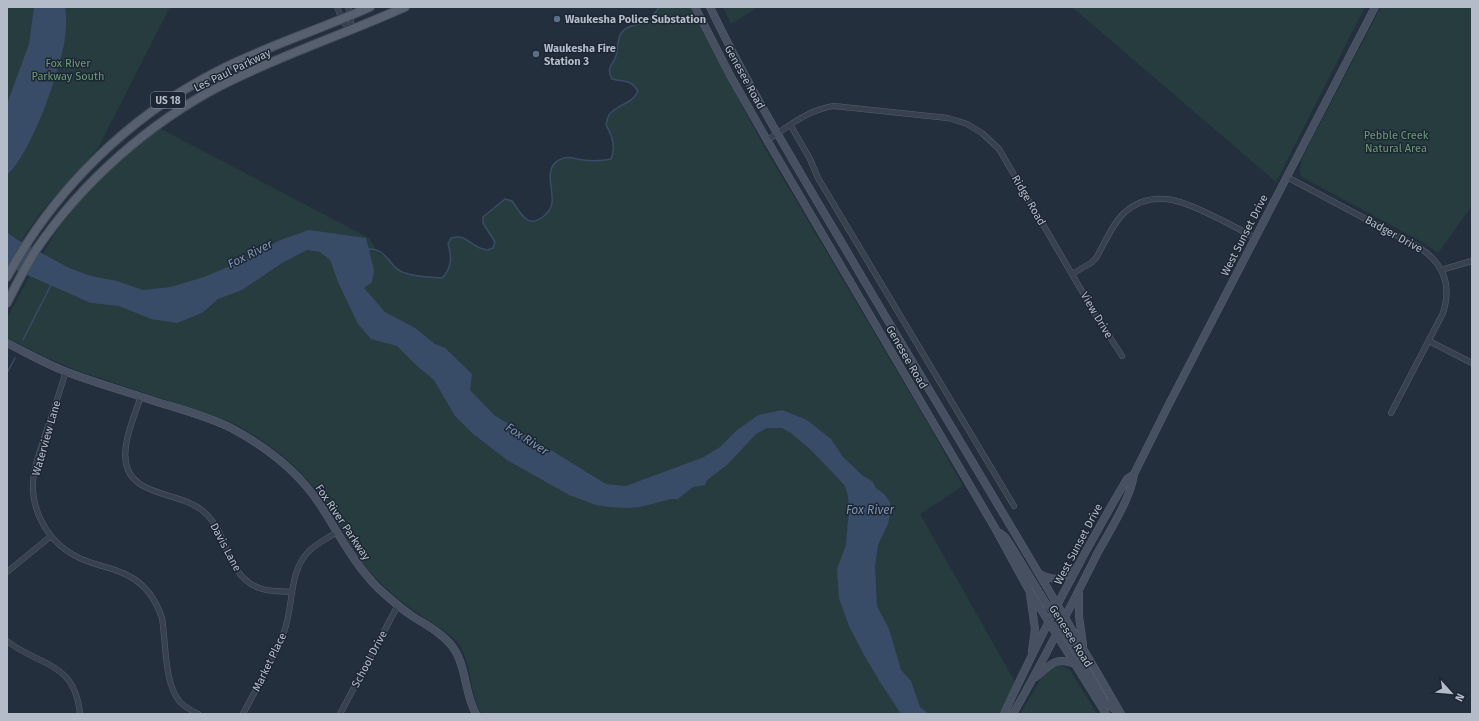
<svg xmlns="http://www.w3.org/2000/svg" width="1479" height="721" font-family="'Fira Sans',sans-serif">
<rect width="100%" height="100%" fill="#242f3e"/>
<path fill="#263c3f" d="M7 7H170L98 148 42 211 19 243 7 263Z
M660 7H690L762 143 927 422 963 486 920 514 1015 682 1000 714H482C468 691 473 664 458 643 451 635 441 628 432 623 416 612 400 602 386 588 374 577 363 565 354 551 344 535 336 518 325 502 299 465 266 439 226 420L76 370 50 359 7 338V318L33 270 59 227 79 202 107 172 159 128 369 238 378 253 390 259 396 267 404 273 442 278C452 268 452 257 448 244L451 238C466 234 466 241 478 247 480 249 485 249 488 250L493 247 495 242 483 223V217L505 199 512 201C521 213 527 230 544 216 548 212 551 209 552 203 554 189 543 169 559 160 568 155 574 159 583 160 592 161 602 161 611 159 616 148 612 135 606 125 607 122 607 118 609 115 616 104 633 104 638 91 630 79 625 82 612 79 606 66 612 67 616 56 618 50 617 42 620 35 626 23 642 26 650 19 654 15 656 10 660 7Z
M723 7H758L731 24Z
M1072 7H1365L1276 182Z
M1381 7H1472V206L1438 253 1424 243 1302 177C1298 172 1301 165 1302 158Z
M1060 665 1070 670 1097 714H1020L1041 679 1053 666Z"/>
<path fill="#394c67" d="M34 7H65C67 18 66 33 64 44 58 76 31 154 7 175V104L29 44Z
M309 230 366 238 374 270 372 282 364 288 385 312 415 328 435 344 445 348 472 374 470 390 494 415 606 484 626 486 704 457 720 447 736 431 758 415 782 410 807 420 831 439 843 457 862 475 873 482 876 488 884 494 890 502V513L888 524 878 545 875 566 877 606 889 629 901 670 911 681 920 707 929 714H901L880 682 863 653 849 626 839 598 837 569 846 545 849 508 848 496 845 486 838 478 811 450 791 433 782 428H767L756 434 727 465 707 480 705 485 693 487 678 499H671L640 507 628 508 609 507 596 505 569 495 507 460 472 433 455 416 434 380 417 366 397 346 371 339 358 324 338 282 330 260 320 252 307 250 282 263 242 290 218 299 202 313 177 323 151 319 119 306 91 303 7 266V232L16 239 69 268 91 276 117 281 143 290 171 287 204 277 247 259 280 240Z"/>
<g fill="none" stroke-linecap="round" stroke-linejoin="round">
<path stroke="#394c67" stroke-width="1.5" d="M368 249C388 248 389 269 405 273 416 277 430 277 442 278 452 268 452 257 448 244L451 238C466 234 466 242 478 247 480 249 485 249 488 250L493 248 495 242 483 223V217L505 199 512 201C521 213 527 230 544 216 548 212 551 209 552 203 554 189 543 169 559 160 568 155 574 159 583 160 592 161 602 161 611 159 616 148 612 135 606 125 607 122 607 118 609 115 617 104 633 104 638 91 630 79 625 82 612 79 606 66 612 67 616 56 618 50 617 42 620 35 626 23 642 26 650 19 654 15 656 10 660 7
M23 340 51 285
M7 373 15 358"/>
<defs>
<path id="street" d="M337 7 343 22 351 29
M348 7 351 15V29
M791 126 810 159 818 178 1014 506
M767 140C788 127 809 109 834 106L948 118 958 121 967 124 982 133 999 149 1094 312 1122 356
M1287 177 1420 248C1444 264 1452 285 1443 313L1391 413
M1441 270 1472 261
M1072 274 1091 263 1096 258C1105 243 1112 224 1125 212 1153 188 1183 201 1211 215 1226 222 1241 230 1255 238
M1429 341 1472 363
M66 371C59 394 52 416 44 438 41 449 36 461 34 473 28 510 49 546 84 560 98 566 115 568 129 576 146 585 156 600 162 618 166 641 164 684 180 702 185 707 192 711 198 714
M141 396C134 418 119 448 128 470 139 496 181 493 203 511 229 532 225 575 259 588 269 592 282 591 292 592
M7 572 51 536
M7 641C40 667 75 661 80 714
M243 714C257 687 273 660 284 632 294 606 288 572 309 551 317 543 328 538 337 532
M340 714 398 605"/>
<path id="secondary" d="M695 7 730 75 767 140 995 528 1030 592 1106 714
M710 7C754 99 808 185 859 272 946 419 1036 566 1121 714
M7 343C27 353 46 364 67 372 93 382 121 390 148 399 175 408 205 415 231 428 265 446 297 470 319 503 338 532 353 563 378 588 389 598 400 608 412 616 426 625 442 633 452 646 467 666 464 693 476 714
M1000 533 1005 537 1011 546 1045 602 1057 616
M1040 574C1060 584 1062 577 1078 566
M1030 594 1035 629 1032 651
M1079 594V616L1083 645
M1057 625 1069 640 1105 702 1118 712
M1036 677C1051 665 1054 656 1075 664
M1004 714C1041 634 1082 555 1127 479L1134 474
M1013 714C1043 662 1070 608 1097 554 1109 532 1131 498 1134 474L1168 406 1375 7"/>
<path id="primary" d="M7 277C54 190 128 117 216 72 266 46 319 30 370 7
M7 303C16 285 25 267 36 250 81 183 150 122 222 85 281 55 345 34 405 7"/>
</defs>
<use href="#street" stroke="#565f6c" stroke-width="6"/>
<use href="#secondary" stroke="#565f6c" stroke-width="8"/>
<use href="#primary" stroke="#414a57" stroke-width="10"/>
<use href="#street" stroke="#38414e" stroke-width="5"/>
<use href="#secondary" stroke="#465061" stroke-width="7"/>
<use href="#primary" stroke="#56606e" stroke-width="8"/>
</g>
<g fill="#5c6f8a" stroke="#1d2633" stroke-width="1.5">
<circle cx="557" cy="19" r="4"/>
<circle cx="536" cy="54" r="4"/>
</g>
<g text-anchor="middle" stroke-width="3" stroke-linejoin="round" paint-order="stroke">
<rect fill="#1d2633" stroke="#878f9c" stroke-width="1" x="151" y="92" width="34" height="16" rx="3"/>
<g font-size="10" font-weight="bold" fill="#b4bcc9">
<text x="168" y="104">US 18</text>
</g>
<g font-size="11" font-weight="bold" fill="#b4bcc9" stroke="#1d2633" text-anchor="start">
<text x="565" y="23">Waukesha Police Substation</text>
<text x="544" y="52">Waukesha Fire<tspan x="544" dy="13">Station 3</tspan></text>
</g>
<g font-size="11" fill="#6b9a76" stroke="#1d2633">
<text x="68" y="67">Fox River<tspan x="68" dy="13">Parkway South</tspan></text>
<text x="1396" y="139">Pebble Creek<tspan x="1396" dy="13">Natural Area</tspan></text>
</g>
<g font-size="11" fill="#b4bcc9" stroke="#1d2633">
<text transform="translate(232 70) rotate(-26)" y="4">Les Paul Parkway</text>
<text transform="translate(745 77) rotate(61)" y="4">Genesee Road</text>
<text transform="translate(1029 200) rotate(60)" y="4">Ridge Road</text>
<text transform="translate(1394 234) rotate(29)" y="4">Badger Drive</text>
<text transform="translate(1244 235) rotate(-63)" y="4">West Sunset Drive</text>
<text transform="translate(1097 315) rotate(59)" y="4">View Drive</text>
<text transform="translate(907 357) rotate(60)" y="4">Genesee Road</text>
<text transform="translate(46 438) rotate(-74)" y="4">Waterview Lane</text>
<text transform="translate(343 522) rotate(56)" y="4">Fox River Parkway</text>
<text transform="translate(1078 544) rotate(-62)" y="4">West Sunset Drive</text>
<text transform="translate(226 547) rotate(62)" y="4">Davis Lane</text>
<text transform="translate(1071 636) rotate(58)" y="4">Genesee Road</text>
<text transform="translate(369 659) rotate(-62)" y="4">School Drive</text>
<text transform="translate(269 662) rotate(-64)" y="4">Market Place</text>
</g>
<g font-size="12" font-style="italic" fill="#7c92b1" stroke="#1d2633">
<text transform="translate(250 254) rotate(-27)" y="4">Fox River</text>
<text transform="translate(527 439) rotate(33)" y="4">Fox River</text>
<text x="870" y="514">Fox River</text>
</g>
</g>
<rect width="1479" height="721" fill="none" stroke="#b4bcc9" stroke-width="16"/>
<g transform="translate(1451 693) rotate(117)" stroke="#1d2633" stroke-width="3" paint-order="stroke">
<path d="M0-3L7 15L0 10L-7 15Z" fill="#b4bcc9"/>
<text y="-6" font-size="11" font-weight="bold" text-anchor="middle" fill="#b4bcc9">N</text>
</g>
</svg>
